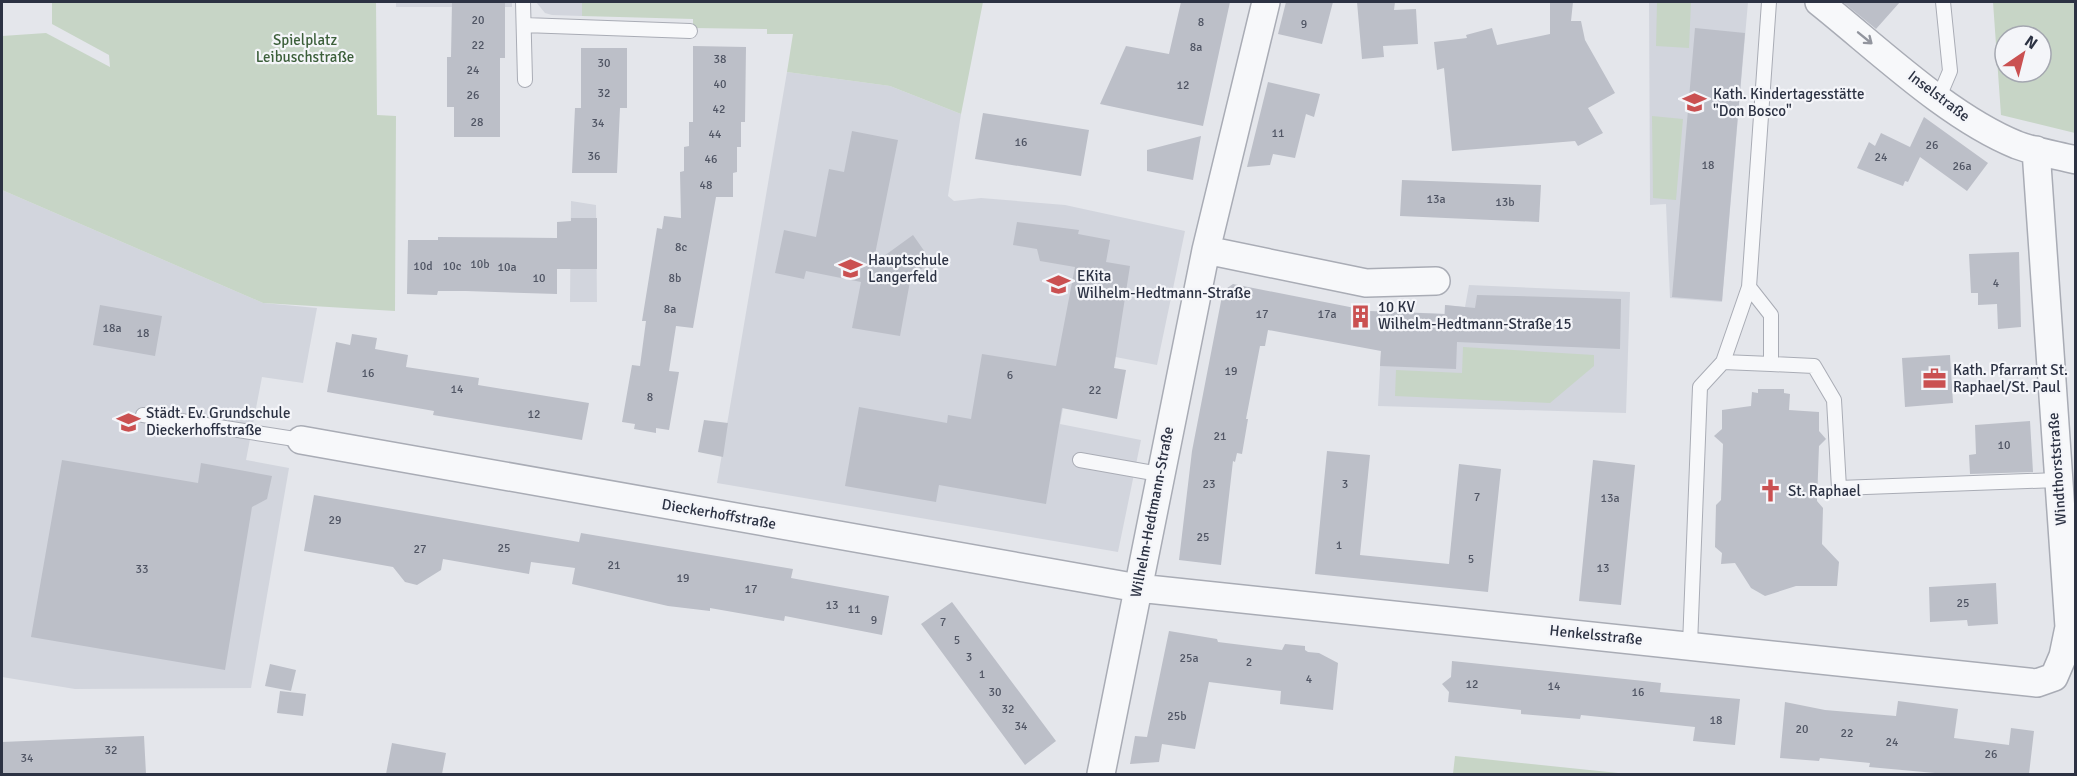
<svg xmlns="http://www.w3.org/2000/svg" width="2077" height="776" font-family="Signika,sans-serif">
<rect width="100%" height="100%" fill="#e4e6eb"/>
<path fill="#d2d5dd" d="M396 2H512V7H396Z
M536 2H582V16L552 15 545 13Z
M1649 2H1748L1722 302 1670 298 1666 204 1650 205Z
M787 72 890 86 961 114 948 196 954 201 981 198 1065 205 1185 231 1157 365 1074 349 1060 424 1141 440 1118 552 717 483Z
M2 190 263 303 317 308 303 383 262 377 246 460 289 468 251 688 75 689 2 677Z
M571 201 596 205 597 302H570Z
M1469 285 1630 292 1626 413 1378 406 1383 311 1444 314 1445 305 1465 307Z"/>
<path fill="#c7d5c6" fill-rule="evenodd" d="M52 2H376L377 115 396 116 395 311 263 303 2 190V36L46 33 110 67 109 55 52 24Z
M582 2H983L961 114 890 86 787 72 793 34H767V29L693 28V19L582 16Z
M1657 2H1691L1689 48 1656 46Z
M1993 2H2075V133L2001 115ZM2005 36H2041V72H2005Z
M1652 116 1683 119 1676 200 1653 198Z
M1463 347 1594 355V366L1550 403 1395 396 1396 370 1462 373Z
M1455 756 1628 774H1453Z"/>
<path fill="#bcbfc8" d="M452 2H505V58H500V137H454V107H447V57H451Z
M1181 2H1230L1203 126 1100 104 1126 46 1169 54Z
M1286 2H1333L1322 44 1278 34Z
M1357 2H1395L1394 10 1416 9 1418 44 1383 46 1384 57 1362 59Z
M1550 2H1573L1571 21H1581L1585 40 1615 93 1588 108 1603 133 1578 146 1575 141 1452 151 1444 68 1437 70 1434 42 1467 38 1466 35 1492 28 1497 45 1550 34Z
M1843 2H1900L1876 29Z
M1695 28 1745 33 1722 301 1672 297Z
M693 46 746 47 745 122H741V147H737V172L733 173V197H716L693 328 676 326 669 371 679 372 669 430 656 428V433L634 429 635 424 622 422 632 365 640 366 646 321H642L657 228 662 229 664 216 681 218 680 172 684 171V147L689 146V122H693Z
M581 48H627V108H620L617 173H572L575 108H581Z
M1268 82 1320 94 1314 117 1306 114 1295 158 1273 154 1270 165 1247 167Z
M983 113 1089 130 1081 176 975 159Z
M1924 117 1988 163 1967 191 1920 157 1908 182 1905 181 1903 186 1857 168 1869 142 1875 146 1881 133 1910 147Z
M852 131 898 140 873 264 913 235 932 262 911 276 900 336 852 328 861 282 806 271 804 279 775 273 784 230 816 237 829 169 844 172Z
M1201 136 1193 180 1147 171V150Z
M1402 180 1541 185 1539 222 1400 216Z
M571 218H597V269H557V294L466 291H438L437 295 407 294 408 240H438V237L557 238V222L571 221Z
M1017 222 1079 230 1078 234 1110 240 1106 262 1130 266 1114 368 1126 370 1117 419 1062 408 1046 504 939 485 936 502 845 486 859 407 947 423 948 415 971 419 982 354 1056 366 1075 267 1040 261 1037 249 1013 245Z
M2019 252 2021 327 1998 329 1997 304 1978 305V293H1971L1969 254Z
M1233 284 1370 311 1445 314V305L1475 308 1477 295 1621 299 1620 349 1457 342 1456 369 1380 366 1381 351 1268 330 1265 346H1260L1246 419H1248L1242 454 1237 453 1235 462 1233 461 1221 565 1179 560 1192 451 1223 291Z
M100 305 162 316 155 356 93 345Z
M352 334 377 338 375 349 408 355 406 367 479 378 478 385 589 403 582 440 433 415 434 411 327 392 336 342 350 345Z
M1950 355 1953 403 1905 407 1902 358Z
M1758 389H1784V393L1790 394 1789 410 1819 412V431L1826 439 1819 446 1817 501 1823 508 1822 544 1839 562 1837 586H1796L1765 596 1751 588 1735 563 1721 564 1722 553 1715 547 1716 505 1721 500 1723 444 1714 436 1722 429V410L1751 406 1752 392 1758 393Z
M704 420 728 423 723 457 698 452Z
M2030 421 2033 472 1970 474 1969 455 1976 454 1975 425Z
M1327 451 1370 455 1360 555 1449 564 1459 464 1501 469 1488 592 1315 574Z
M62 460 198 483 201 463 272 476 267 499 252 507 225 670 31 637Z
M1593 460 1635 465 1621 605 1579 601Z
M314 495 579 542 581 533 793 569 791 578 889 596 882 635 785 616 784 621 710 608V611L668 606 572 584 575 568 531 562 529 574 443 559 441 570 417 585 405 582 393 567 304 551Z
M1996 583 1998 624 1968 626 1967 620 1930 622 1929 587Z
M952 602 1056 741 1025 765 921 624Z
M1169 631 1217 639 1218 642 1282 650 1285 644 1305 646V650L1308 652 1319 653 1338 663 1333 710 1280 704 1281 691 1209 682 1195 749 1162 744 1159 762 1130 764 1135 736 1147 737Z
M1452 661 1644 681 1661 683 1660 692 1740 699 1735 745 1693 741 1695 727 1581 715 1580 719 1521 714V710L1448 702 1449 692 1442 684 1451 677Z
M270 664 296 670 291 691 265 686Z
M280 691 306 694 303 716 277 713Z
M1898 701 1958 709 1954 738 2009 745 2011 728 2034 731 2029 774H1946L1869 767 1870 763 1820 758 1819 761 1780 758 1785 702 1825 710 1896 716Z
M144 736 146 774H2V742Z
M392 743 446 753 442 774H386Z"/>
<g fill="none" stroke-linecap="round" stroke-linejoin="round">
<defs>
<path id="service" d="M523 2 525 80
M1769 2 1749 287 1771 315V364L1814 366 1834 400 1839 488 2057 480
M524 25 690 31
M1939 97 1950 71 1943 2
M1723 362 1771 364
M143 415 301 440
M1080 460 1159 474
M1690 645 1700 387 1723 362 1749 287"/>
<path id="minor" d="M1819 2C1878 49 1948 117 2017 145 2036 152 2056 155 2076 160
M1206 250 1366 283 1436 281
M301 440 1138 588 2037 683 2054 677 2063 656 2069 627 2036 150
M1101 774 1206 250 1266 2"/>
</defs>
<use href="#service" stroke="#a9acb5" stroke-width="16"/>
<use href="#minor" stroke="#a9acb5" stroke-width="30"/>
<use href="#service" stroke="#f7f8fa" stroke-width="14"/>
<use href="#minor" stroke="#f7f8fa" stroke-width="27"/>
</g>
<defs><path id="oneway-shaft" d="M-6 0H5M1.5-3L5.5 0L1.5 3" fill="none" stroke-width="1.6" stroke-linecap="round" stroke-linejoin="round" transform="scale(1.5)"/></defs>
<use stroke="#92959e" href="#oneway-shaft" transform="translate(1865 38) rotate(39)"/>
<defs>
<symbol id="school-bare" viewBox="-9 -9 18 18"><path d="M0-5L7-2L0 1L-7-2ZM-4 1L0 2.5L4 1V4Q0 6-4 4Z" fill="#ca5051" stroke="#f4f5f9" stroke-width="2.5" paint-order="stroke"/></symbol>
<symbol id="building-bare" viewBox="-9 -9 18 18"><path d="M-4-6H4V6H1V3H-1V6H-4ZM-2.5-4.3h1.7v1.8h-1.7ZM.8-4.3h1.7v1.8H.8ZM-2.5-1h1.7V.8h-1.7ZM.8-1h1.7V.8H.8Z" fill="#ca5051" stroke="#f4f5f9" stroke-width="2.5" paint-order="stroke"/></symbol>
<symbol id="office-bare" viewBox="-9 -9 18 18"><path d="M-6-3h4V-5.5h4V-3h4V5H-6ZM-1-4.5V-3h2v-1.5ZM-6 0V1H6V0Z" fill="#ca5051" stroke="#f4f5f9" stroke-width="2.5" paint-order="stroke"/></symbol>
<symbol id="church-bare" viewBox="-9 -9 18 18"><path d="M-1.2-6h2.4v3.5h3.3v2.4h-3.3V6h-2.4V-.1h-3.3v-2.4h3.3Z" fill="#ca5051" stroke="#f4f5f9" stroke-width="2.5" paint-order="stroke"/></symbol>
</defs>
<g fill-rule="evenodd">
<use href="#school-bare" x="1678" y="86" width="33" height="33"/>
<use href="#school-bare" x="834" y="252" width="33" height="33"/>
<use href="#school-bare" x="1042" y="268" width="33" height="33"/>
<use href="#building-bare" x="1344" y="300" width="33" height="33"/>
<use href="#office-bare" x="1918" y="362" width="33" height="33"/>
<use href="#school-bare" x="112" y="406" width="33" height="33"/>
<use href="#church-bare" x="1754" y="474" width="33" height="33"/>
</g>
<g text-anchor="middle" stroke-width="4.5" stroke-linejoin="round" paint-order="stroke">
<g font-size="12" fill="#505564">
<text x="478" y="24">20</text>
<text x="1201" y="26">8</text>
<text x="1304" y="28">9</text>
<text x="478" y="49">22</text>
<text x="1196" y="51">8a</text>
<text x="720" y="63">38</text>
<text x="604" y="67">30</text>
<text x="473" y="74">24</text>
<text x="720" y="88">40</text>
<text x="1183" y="89">12</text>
<text x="604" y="97">32</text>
<text x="473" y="99">26</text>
<text x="719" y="113">42</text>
<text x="477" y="126">28</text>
<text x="598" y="127">34</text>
<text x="1278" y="137">11</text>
<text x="715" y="138">44</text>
<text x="1021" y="146">16</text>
<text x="1932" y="149">26</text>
<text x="594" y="160">36</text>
<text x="1881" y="161">24</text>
<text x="711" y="163">46</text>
<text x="1708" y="169">18</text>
<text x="1962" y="170">26a</text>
<text x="706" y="189">48</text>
<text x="1436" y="203">13a</text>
<text x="1505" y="206">13b</text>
<text x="681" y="251">8c</text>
<text x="480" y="268">10b</text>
<text x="423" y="270">10d</text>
<text x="452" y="270">10c</text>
<text x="507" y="271">10a</text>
<text x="539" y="282">10</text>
<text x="675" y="282">8b</text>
<text x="1996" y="287">4</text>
<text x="670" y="313">8a</text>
<text x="1262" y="318">17</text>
<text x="1327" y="318">17a</text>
<text x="112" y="332">18a</text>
<text x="143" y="337">18</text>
<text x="1231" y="375">19</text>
<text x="368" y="377">16</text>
<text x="1010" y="379">6</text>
<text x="457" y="393">14</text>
<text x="1095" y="394">22</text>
<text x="650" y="401">8</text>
<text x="534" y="418">12</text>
<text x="1220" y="440">21</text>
<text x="2004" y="449">10</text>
<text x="1209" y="488">23</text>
<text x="1345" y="488">3</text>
<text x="1477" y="501">7</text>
<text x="1610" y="502">13a</text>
<text x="335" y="524">29</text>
<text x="1203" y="541">25</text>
<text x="1339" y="549">1</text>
<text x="504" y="552">25</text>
<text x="420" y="553">27</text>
<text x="1471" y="563">5</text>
<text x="614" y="569">21</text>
<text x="1603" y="572">13</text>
<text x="142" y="573">33</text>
<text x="683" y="582">19</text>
<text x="751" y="593">17</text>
<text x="1963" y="607">25</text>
<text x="832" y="609">13</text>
<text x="854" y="613">11</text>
<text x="874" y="624">9</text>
<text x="943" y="626">7</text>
<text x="957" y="644">5</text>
<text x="969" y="661">3</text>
<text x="1189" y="662">25a</text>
<text x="1249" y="666">2</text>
<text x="982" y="678">1</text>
<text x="1309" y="683">4</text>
<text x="1472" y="688">12</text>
<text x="1554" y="690">14</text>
<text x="995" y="696">30</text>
<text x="1638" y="696">16</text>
<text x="1008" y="713">32</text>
<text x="1177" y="720">25b</text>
<text x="1716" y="724">18</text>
<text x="1021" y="730">34</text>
<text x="1802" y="733">20</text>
<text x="1847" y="737">22</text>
<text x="1892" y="746">24</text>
<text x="111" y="754">32</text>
<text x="1991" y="758">26</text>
<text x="27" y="762">34</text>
</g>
<g font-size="15" fill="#3c5f3a" stroke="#f4f5f9">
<text x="305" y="45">Spielplatz<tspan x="305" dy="17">Leibuschstraße</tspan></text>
</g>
<g font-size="15" fill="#2c3243" stroke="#f4f5f9" text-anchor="start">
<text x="1713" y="99">Kath. Kindertagesstätte<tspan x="1713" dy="17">"Don Bosco"</tspan></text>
<text x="868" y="265">Hauptschule<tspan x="868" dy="17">Langerfeld</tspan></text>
<text x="1077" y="281">EKita<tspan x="1077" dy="17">Wilhelm-Hedtmann-Straße</tspan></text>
<text x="1378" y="312">10 KV<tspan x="1378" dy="17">Wilhelm-Hedtmann-Straße 15</tspan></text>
<text x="1953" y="375">Kath. Pfarramt St.<tspan x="1953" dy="17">Raphael/St. Paul</tspan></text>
<text x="146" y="418">Städt. Ev. Grundschule<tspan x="146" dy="17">Dieckerhoffstraße</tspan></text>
<text x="1788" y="496">St. Raphael</text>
</g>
<g font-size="15" fill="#2c3243" stroke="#f4f5f9">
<text transform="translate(1939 96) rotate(37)" y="5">Inselstraße</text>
<text transform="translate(2057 469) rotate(-94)" y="5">Windthorststraße</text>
<text transform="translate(1152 512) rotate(-79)" y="5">Wilhelm-Hedtmann-Straße</text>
<text transform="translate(719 514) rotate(10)" y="5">Dieckerhoffstraße</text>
<text transform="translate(1596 635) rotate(6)" y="5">Henkelsstraße</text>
</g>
</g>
<rect width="2077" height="776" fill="none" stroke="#2c3243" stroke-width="6"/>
<g transform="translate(2023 54) rotate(35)"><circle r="28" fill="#f4f5f9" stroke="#a4a7b0" stroke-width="1.5"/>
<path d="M0-4.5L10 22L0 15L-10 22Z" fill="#ca5051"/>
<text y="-9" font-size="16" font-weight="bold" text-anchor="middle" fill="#2c3243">N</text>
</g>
</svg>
